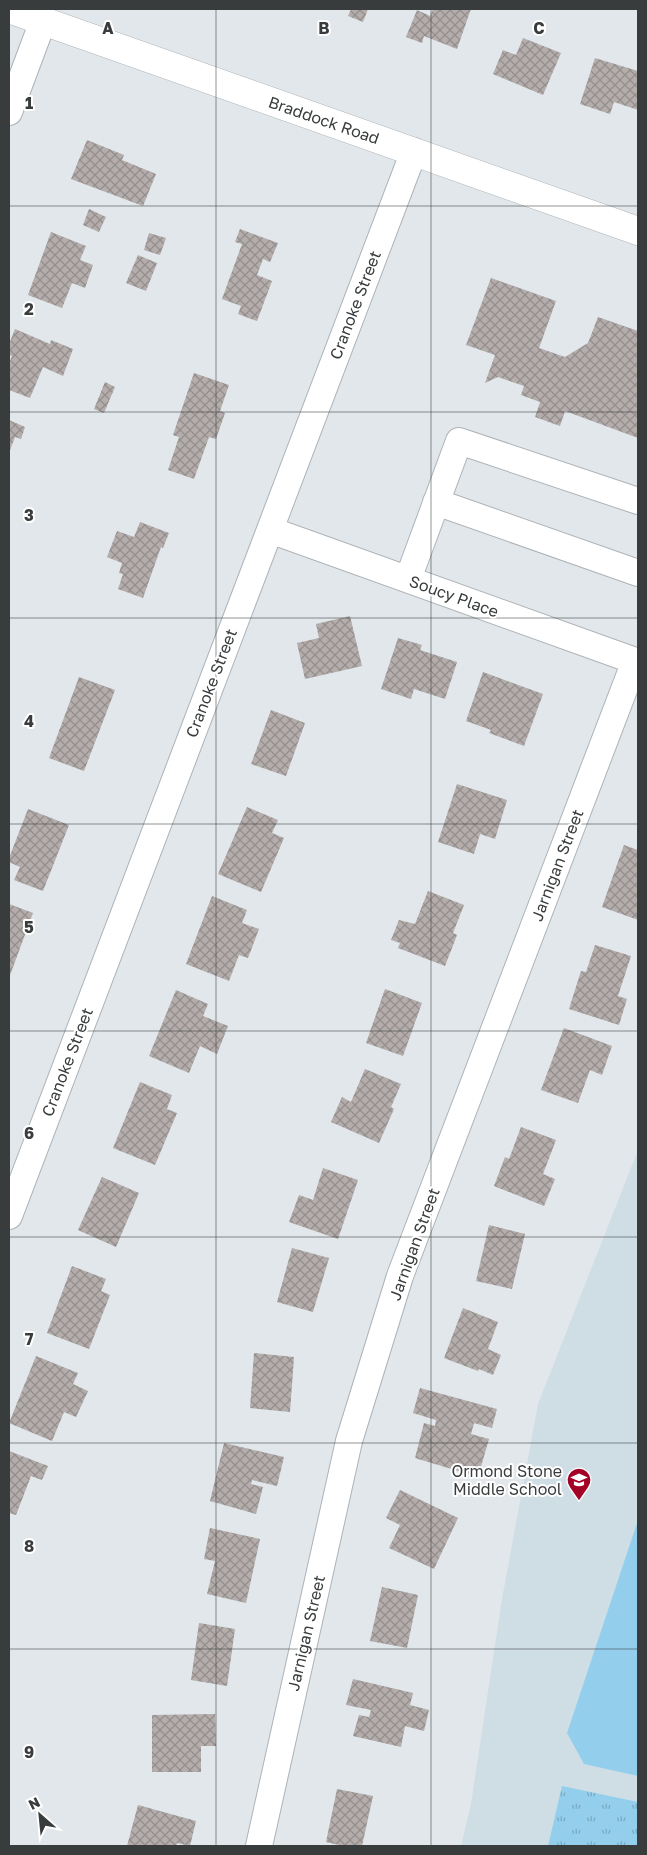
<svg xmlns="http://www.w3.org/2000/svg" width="647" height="1855" font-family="'Golos Text',sans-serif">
<defs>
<pattern id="grass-tufts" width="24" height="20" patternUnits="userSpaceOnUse" patternTransform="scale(1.25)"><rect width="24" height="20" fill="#93cfed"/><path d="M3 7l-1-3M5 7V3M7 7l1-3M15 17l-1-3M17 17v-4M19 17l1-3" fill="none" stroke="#79a9c1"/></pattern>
<pattern id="building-cross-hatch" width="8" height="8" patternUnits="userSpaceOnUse" patternTransform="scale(1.25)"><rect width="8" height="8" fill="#b4adac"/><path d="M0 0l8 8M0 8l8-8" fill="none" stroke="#938e8d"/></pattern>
</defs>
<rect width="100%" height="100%" fill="#e1e7eb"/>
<path fill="#cfdee5" d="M638 1150V1846H461L471 1804 502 1599 538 1404Z"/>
<path fill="url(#grass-tufts)" d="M562 1786 638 1802V1846H548Z"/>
<path fill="#93cfed" d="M638 1520V1776L584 1764 567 1733Z"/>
<path fill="url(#building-cross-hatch)" d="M351 9H368L363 22 348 16Z
M433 9H471L457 49 424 36 422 43 406 37 417 10 430 16Z
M523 38 561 53 543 95 493 74 503 50 516 55Z
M595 58 638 71V110L614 102 610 114 580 104Z
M87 140 124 155 122 160 156 174 143 206 71 179Z
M89 209 106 217 99 232 83 225Z
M240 229 278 243 270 262 263 259 257 275 272 281 257 321 238 314 241 306 222 299 242 244 235 242Z
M51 232 86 246 80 260 93 265 85 288 72 283 62 308 28 295Z
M149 233 166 238 160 255 144 250Z
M138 255 157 263 146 291 126 283Z
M491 278 556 301 539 348 565 357 588 343 598 317 638 331V438L565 411 560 426 535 417 540 402 521 395 524 386 498 377 485 383 495 355 466 345Z
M15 329 50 344 51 340 73 349 63 376 43 367 30 398 9 390V363L12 356 9 355V344Z
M194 373 229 385 220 411 225 413 216 439 209 437 194 479 168 470 179 437 173 435Z
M105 382 115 387 104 413 94 409Z
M9 420 25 427 21 439 15 437 9 453Z
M140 522 169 533 163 548 161 547 143 598 118 589 123 574 119 573 122 563 107 557 117 531 134 537Z
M350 616 362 666 305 679 297 643 319 638 316 624Z
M398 638 422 645 420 650 457 662 445 699 414 689 411 699 381 689Z
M483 672 543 694 524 746 489 733 491 730 466 721Z
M79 677 115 690 84 771 49 758Z
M271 710 305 723 286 776 251 764Z
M457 784 507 800 495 839 480 834 474 854 438 842Z
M247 807 278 820 272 833 284 838 261 892 218 874Z
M28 809 69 825 43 891 14 880 20 867 9 862V858Z
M624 845 638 850V920L602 907Z
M428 891 464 905 453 933 457 935 445 966 398 948 400 943 391 940 399 920 415 924Z
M212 896 247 910 242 923 259 929 248 958 239 955 229 981 186 964Z
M9 904 33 913 9 978Z
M595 945 631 956 618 996 627 999 619 1025 569 1009 581 971 586 972Z
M385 989 422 1003 403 1056 366 1043Z
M176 990 208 1004 203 1016 228 1026 217 1054 200 1046 189 1073 149 1056Z
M564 1028 612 1046 602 1075 590 1070 578 1103 541 1090Z
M365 1069 401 1084 391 1107 394 1109 379 1143 331 1122 342 1097 351 1102Z
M140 1082 172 1095 167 1109 177 1113 155 1165 113 1148Z
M521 1127 556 1140 543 1174 555 1179 544 1206 494 1186 505 1157 509 1159Z
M323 1168 358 1180 338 1239 289 1222 299 1195 313 1200Z
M102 1177 139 1193 116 1247 78 1230Z
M489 1225 525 1234 512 1289 476 1281Z
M292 1248 329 1258 313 1312 277 1302Z
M72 1266 106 1279 101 1291 110 1295 89 1349 47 1333Z
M463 1308 498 1322 488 1349 501 1355 493 1375 479 1369 478 1371 444 1358Z
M254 1353 294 1357 290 1412 250 1408Z
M36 1356 78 1373 73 1384 88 1391 76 1417 64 1412 52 1441 9 1423Z
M420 1388 497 1409 492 1428 474 1423 471 1434 489 1439 478 1477 415 1458 424 1423 435 1426 436 1420 413 1413Z
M224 1443 284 1457 277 1486 252 1480 251 1484 263 1487 256 1514 210 1501Z
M9 1451 48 1466 42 1480 31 1476 16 1515 9 1513Z
M400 1490 458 1518 434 1569 389 1548 400 1525 386 1518Z
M210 1528 260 1539 246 1603 207 1594 215 1561 204 1559Z
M382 1587 418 1595 407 1648 370 1641Z
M199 1623 235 1629 227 1686 191 1680Z
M353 1679 413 1693 410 1705 429 1710 424 1731 405 1726 401 1747 353 1736 359 1715 369 1717 371 1710 346 1705Z
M215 1714 216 1746H201V1772H152V1715Z
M337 1789 373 1796 362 1846H343L326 1842Z
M138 1805 196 1821 190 1846 177 1843 176 1846H127Z"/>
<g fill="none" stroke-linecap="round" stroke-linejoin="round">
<defs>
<path id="minor" d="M9 112 43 21
M436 502 638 573
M270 530 638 662
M408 579 459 441 638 501
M9 1216 414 151
M259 1846 349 1441 400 1276 635 661"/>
<path id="major" d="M9 9 638 231"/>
</defs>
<use href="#minor" stroke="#adb3b7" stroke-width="28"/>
<use href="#major" stroke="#adb3b7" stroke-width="29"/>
<use href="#minor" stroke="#fff" stroke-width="26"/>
<use href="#major" stroke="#fff" stroke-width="28"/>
</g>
<path fill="none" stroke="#393c3d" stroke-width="1" stroke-opacity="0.55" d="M216 9V1846M431 9V1846M9 206H638M9 412H638M9 618H638M9 824H638M9 1031H638M9 1237H638M9 1443H638M9 1649H638"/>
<defs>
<symbol id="school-pin" viewBox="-11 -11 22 30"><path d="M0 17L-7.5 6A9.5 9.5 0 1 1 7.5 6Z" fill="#a20326" stroke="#fff"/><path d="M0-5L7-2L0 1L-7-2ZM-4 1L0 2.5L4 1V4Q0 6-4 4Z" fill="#fff"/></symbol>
</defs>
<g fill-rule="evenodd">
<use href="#school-pin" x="565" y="1466" width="28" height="38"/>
</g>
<g text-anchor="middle" stroke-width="4" stroke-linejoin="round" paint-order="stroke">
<g font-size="16" fill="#393c3d" stroke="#fff">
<text transform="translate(324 120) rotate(19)" y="6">Braddock Road</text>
<text transform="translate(355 305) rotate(-69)" y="6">Cranoke Street</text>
<text transform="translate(454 596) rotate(20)" y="6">Soucy Place</text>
<text transform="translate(211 683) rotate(-69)" y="6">Cranoke Street</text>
<text transform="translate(557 865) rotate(-69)" y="6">Jarnigan Street</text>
<text transform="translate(67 1062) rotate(-69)" y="6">Cranoke Street</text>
<text transform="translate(414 1244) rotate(-70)" y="6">Jarnigan Street</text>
<text transform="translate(306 1633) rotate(-77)" y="6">Jarnigan Street</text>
</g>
<g font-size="16" fill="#393c3d" stroke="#fff" text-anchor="end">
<text x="562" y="1477">Ormond Stone<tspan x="562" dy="18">Middle School</tspan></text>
</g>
</g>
<g font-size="16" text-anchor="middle" font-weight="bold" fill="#393c3d" stroke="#fff" stroke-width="4" stroke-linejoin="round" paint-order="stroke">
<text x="108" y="34">A</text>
<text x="324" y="34">B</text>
<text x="539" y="34">C</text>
<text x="29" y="109">1</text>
<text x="29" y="315">2</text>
<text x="29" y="521">3</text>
<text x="29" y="727">4</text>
<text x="29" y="933">5</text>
<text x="29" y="1139">6</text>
<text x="29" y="1345">7</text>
<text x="29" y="1552">8</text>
<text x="29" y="1758">9</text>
</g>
<rect width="647" height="1855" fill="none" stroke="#393c3d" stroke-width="20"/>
<g transform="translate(40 1815) rotate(333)" stroke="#ffffff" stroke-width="4" paint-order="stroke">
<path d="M0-4L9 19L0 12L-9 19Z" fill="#393c3d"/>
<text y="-8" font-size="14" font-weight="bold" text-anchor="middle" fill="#393c3d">N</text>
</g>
</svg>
